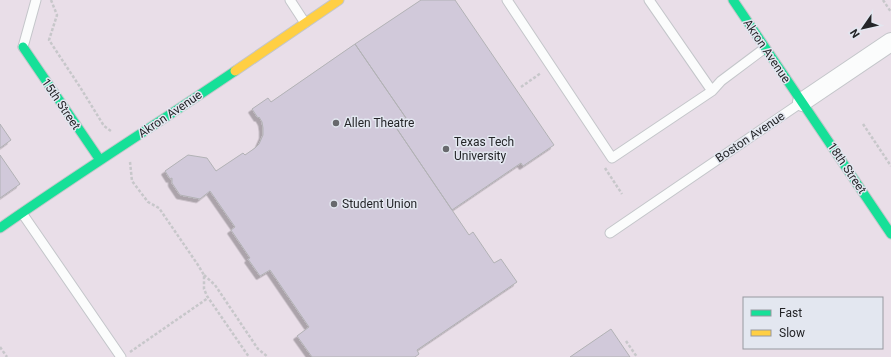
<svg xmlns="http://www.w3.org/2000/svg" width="891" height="357" font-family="Roboto,sans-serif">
<defs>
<filter id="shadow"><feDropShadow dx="-3.5" dy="3.5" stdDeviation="0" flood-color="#0004"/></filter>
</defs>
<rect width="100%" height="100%" fill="#e6e8ed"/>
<path fill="#e9dee8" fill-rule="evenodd" d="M0 0H891V357H0ZM744 298H882V348H744Z"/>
<path fill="#d1c9da" stroke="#b2b2b5" filter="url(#shadow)" d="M421 0H455L554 145 523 166 521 163 452 210 395 126 406 118 355 44Z
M355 44 406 118 395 126 469 235 473 232 494 263 501 259 517 282 417 350 419 354 415 357H312L297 336 309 327 270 270 260 276 248 259 250 258 231 230 235 227 210 191 200 199 180 195 172 183V178L170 179 165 171 188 155 207 158 216 171 243 153 245 155 255 148 259 144 263 135V128L262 122 259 117 258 118 252 109 268 98 271 102Z
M0 124 11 140 0 148Z
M0 155 20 184 0 198Z
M611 329 630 357H570Z"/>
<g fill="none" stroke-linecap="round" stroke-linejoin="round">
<defs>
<path id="lane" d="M290 0 305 23
M507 0 612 158 712 91 721 81 765 48
M649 0 712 91
M23 47 36 0
M22 213 121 357
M610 233 802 102"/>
<path id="street" d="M802 102 891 42"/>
<path id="fast" d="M733 0 891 234
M23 47 100 160
M0 228C77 174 157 124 235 71"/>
<path id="slow" d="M235 71 339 0"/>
</defs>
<use href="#lane" stroke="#c4c6ca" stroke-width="11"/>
<use href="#street" stroke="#c4c6ca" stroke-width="20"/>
<use href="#fast" stroke="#c4c6ca" stroke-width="11"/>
<use href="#slow" stroke="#c4c6ca" stroke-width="11"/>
<path stroke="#c7c7ca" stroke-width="2.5" stroke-dasharray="3 2" stroke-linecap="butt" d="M51 0 57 15 49 40 80 87 104 126 111 131
M883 0 891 12
M521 87 541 73
M863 124 891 166
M130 162 132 181 148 202 159 208 198 265 204 275V289L207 296 249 357
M605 168 622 194
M204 275 215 285 258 349 268 357
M626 341 637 357
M0 347 7 357
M130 352 208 298"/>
<use href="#lane" stroke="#fbfcfc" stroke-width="9"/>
<use href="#street" stroke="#fbfcfc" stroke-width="18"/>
<use href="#fast" stroke="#16e098" stroke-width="9"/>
<use href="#slow" stroke="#ffcf43" stroke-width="9"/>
</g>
<g fill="#68696d" stroke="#e3e7f0" stroke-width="1.5">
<circle cx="336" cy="123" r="4"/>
<circle cx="446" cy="149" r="4"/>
<circle cx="334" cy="204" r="4"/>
</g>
<g text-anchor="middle" stroke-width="3" stroke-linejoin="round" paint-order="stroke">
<g font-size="12" fill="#242528" stroke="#e3e7f0">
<text transform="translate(767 51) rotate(56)" y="4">Akron Avenue</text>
<text transform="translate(61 104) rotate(56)" y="4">15th Street</text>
<text transform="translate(170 114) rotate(-34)" y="4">Akron Avenue</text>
<text transform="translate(750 137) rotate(-34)" y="4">Boston Avenue</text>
<text transform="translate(847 168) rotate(56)" y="4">18th Street</text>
</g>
<g font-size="12" fill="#242528" stroke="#e3e7f0" text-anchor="start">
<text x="344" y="127">Allen Theatre</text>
<text x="454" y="146">Texas Tech<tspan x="454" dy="14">University</tspan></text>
<text x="342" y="208">Student Union</text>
</g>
</g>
<rect x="743" y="297" width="140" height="52" fill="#e3e7f0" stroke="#9799a0"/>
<rect x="751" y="310" width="20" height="6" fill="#16e098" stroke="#9799a0"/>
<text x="779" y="317" font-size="12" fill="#242528">Fast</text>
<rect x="751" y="330" width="20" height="6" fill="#ffcf43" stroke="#9799a0"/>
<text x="779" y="337" font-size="12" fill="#242528">Slow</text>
<g transform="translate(863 28) rotate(236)" stroke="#e3e7f0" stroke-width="3" paint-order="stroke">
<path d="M0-3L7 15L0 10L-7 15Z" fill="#242528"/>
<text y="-6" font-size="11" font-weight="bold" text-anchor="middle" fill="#242528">N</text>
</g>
</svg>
